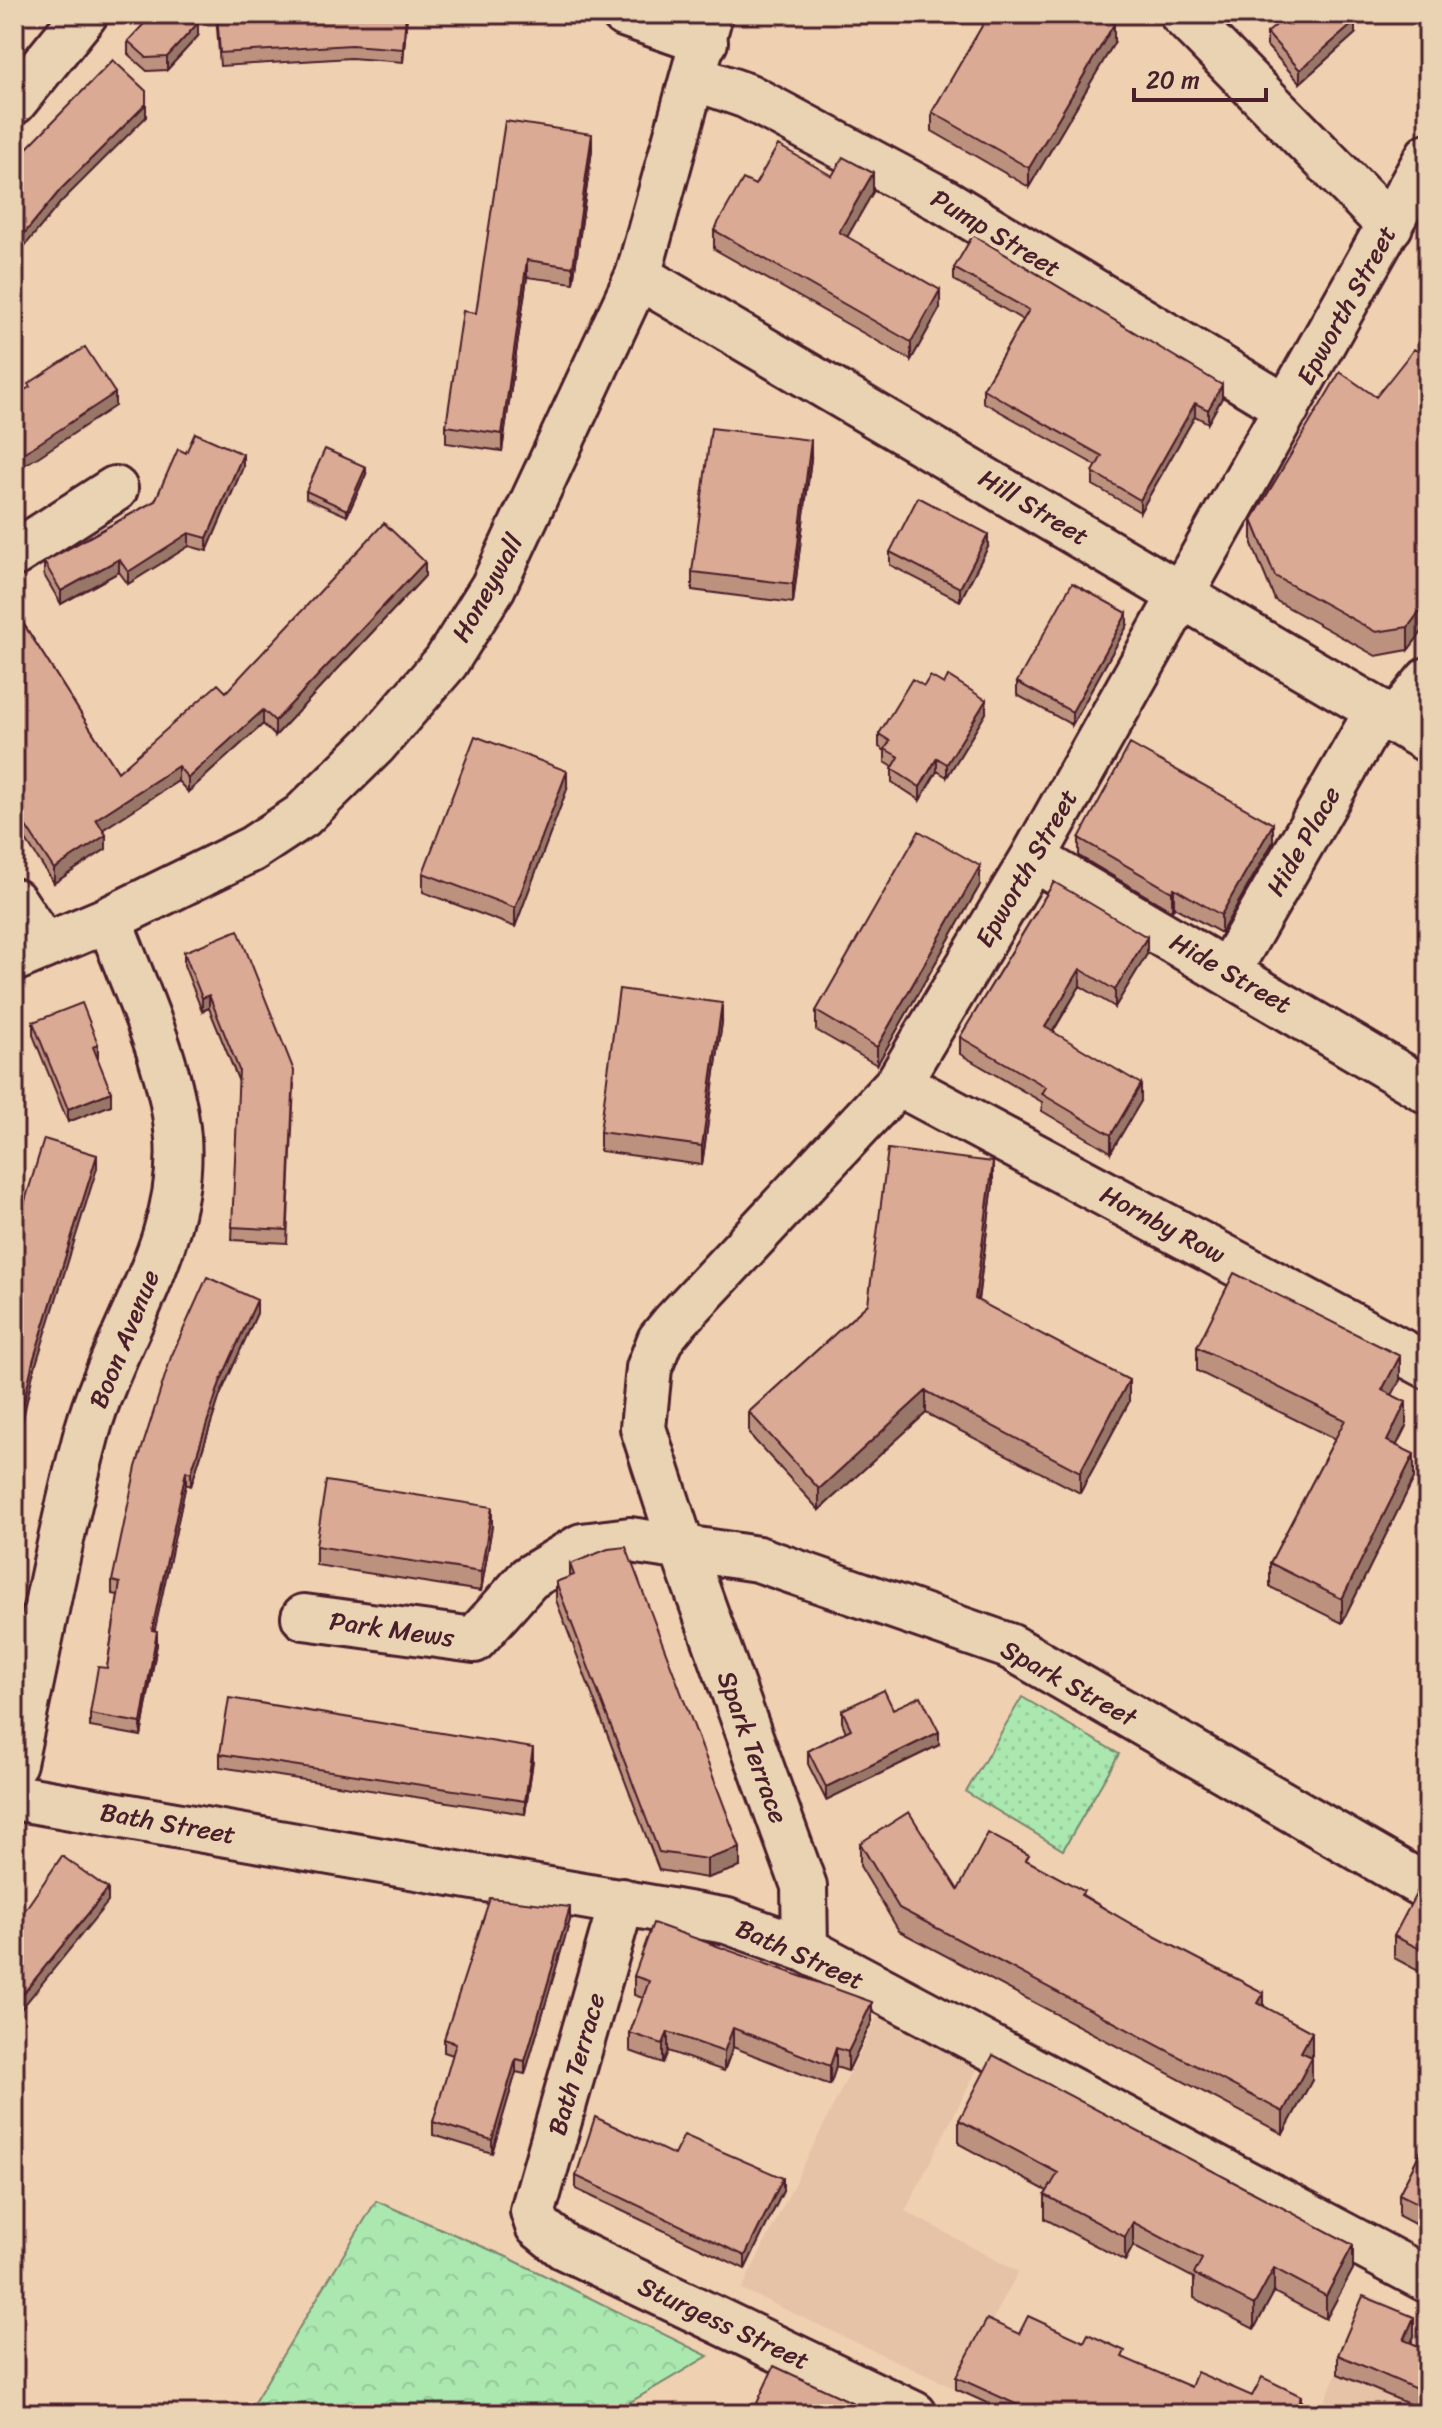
<svg xmlns="http://www.w3.org/2000/svg" width="1442" height="2428" font-family="Sriracha,sans-serif">
<defs>
<pattern id="forest-crowns" width="20" height="18" patternUnits="userSpaceOnUse" patternTransform="scale(2)"><rect width="20" height="18" fill="#aae8b0"/><path d="M2 6a3 3 0 1 1 6 0M12 15a3 3 0 1 1 6 0" fill="none" stroke="#94c798"/></pattern>
<pattern id="park-dots" width="8" height="8" patternUnits="userSpaceOnUse" patternTransform="scale(2)"><rect width="8" height="8" fill="#aae8b0"/><path d="M2 2h.1M6 6h.1" fill="none" stroke="#94c798" stroke-width="1.8" stroke-linecap="round"/></pattern>
</defs>
<rect width="100%" height="100%" fill="#efd0b1"/>
<filter id="ink" filterUnits="userSpaceOnUse"><feTurbulence type="fractalNoise" baseFrequency=".0125" numOctaves="2"/><feDisplacementMap in="SourceGraphic" scale="16" xChannelSelector="R" yChannelSelector="G"/><feConvolveMatrix kernelMatrix="1 2 1 2 8 2 1 2 1" color-interpolation-filters="sRGB"/></filter>
<g filter="url(#ink)">
<path fill="#e6c2a6" d="M881 2010 979 2065 905 2211 1018 2272 956 2389 742 2289Z
M1371 2296 1428 2323V2414H1319Z"/>
<path fill="url(#forest-crowns)" stroke="#7a846e" stroke-width="2" d="M376 2201 507 2257 708 2356 610 2414H247Z"/>
<path fill="url(#park-dots)" stroke="#7a846e" stroke-width="2" d="M1022 1697 1119 1754 1063 1850 966 1792Z"/>
<g fill="none" stroke-linecap="round" stroke-linejoin="round">
<defs>
<path id="street" d="M624 14 705 42
M1182 14 1390 226
M695 78 747 96 944 201 1287 408
M14 102 85 14
M638 276 1428 740
M14 554 115 489
M1394 722 1428 680
M1033 858 1428 1091
M14 901 44 946
M1228 971 1377 712
M898 1083 1428 1366
M304 1617 474 1640 529 1578 582 1546 630 1540 758 1559 1009 1646 1428 1888
M14 1763C38 1653 58 1541 87 1432 114 1335 186 1243 178 1138 172 1063 135 990 109 919
M14 1797 727 1921 805 1949 1428 2280
M622 1901 533 2211 538 2226 564 2247 914 2414
M805 1949 804 1886 682 1548 643 1428 649 1368 660 1340 673 1324 898 1083 1033 858 1428 156"/>
<path id="secondary" d="M14 959 109 919 252 849 302 816 375 744 446 662 493 587 638 276 710 14"/>
</defs>
<use href="#street" stroke="#4a1f2b" stroke-width="50"/>
<use href="#secondary" stroke="#4a1f2b" stroke-width="50"/>
<use href="#street" stroke="#ead3b3" stroke-width="44"/>
<use href="#secondary" stroke="#ead3b3" stroke-width="44"/>
</g>
<path fill="#bc927f" stroke="#4a1f2b" stroke-width="2" d="M216 14H407L403 62 351 58 220 66Z
M1418 14H1428V31Z
M1267 33 1355 34 1300 83 1267 46Z
M198 36 167 70 147 71 128 54V41Z
M1114 43 1029 187 932 131V112Z
M592 150 573 283 527 277 502 451 446 443V426L476 313Z
M832 176 873 192 847 237 940 308 911 360 714 249V230Z
M954 268 1222 398 1208 423 1195 416 1140 512 1093 485V472L1097 466 983 402V389L1023 320 954 280Z
M1428 357V624L1408 650 1376 656 1275 600 1252 544V520L1376 397Z
M186 453 243 467 207 551 189 546 128 584 119 572 61 604 44 575V562L155 501Z
M811 459 793 603 692 590V572Z
M366 474 347 516 306 498V491Z
M988 547 960 601 890 565V552Z
M425 576 275 736 263 724 188 792 178 781 102 830 106 849 54 883 14 822V609L118 772 226 692Z
M1127 626 1072 725 1017 695V682Z
M924 686 986 713 947 777 937 771 920 800 892 782V769L893 767 885 762V751L879 747V734Z
M567 789 515 927 423 892V873Z
M1079 838 1273 842 1221 933 1174 907 1172 911 1079 856Z
M1054 882 1147 954 1115 1007 1080 986 1053 1032 1141 1101 1111 1152 1042 1111V1102L960 1054V1037Z
M980 885 877 1065 816 1030V1011Z
M184 952 294 1084 287 1243 232 1240 239 1082 209 1008 202 1011 184 965Z
M33 1022 98 1057H97L111 1105 68 1122 33 1035Z
M722 1022 702 1165 600 1151V1132Z
M993 1184 978 1301 1129 1402 1080 1493 926 1413 819 1510 749 1434V1412L868 1304Z
M257 1313 220 1395 191 1486 186 1484 154 1631 157 1644 141 1736 90 1727V1714L107 1668 118 1595 112 1594V1581Z
M1197 1347 1400 1380 1392 1395 1406 1426 1396 1446 1414 1478 1342 1623 1270 1587V1563L1335 1439 1197 1371Z
M492 1526 481 1591 316 1565V1546Z
M570 1564 740 1867 707 1878 659 1870 556 1600V1582L570 1577Z
M893 1709 939 1745 826 1800 808 1764V1751L846 1732 842 1722V1710Z
M220 1754 533 1761 525 1814 220 1767Z
M1428 1781V1826L1420 1821V1793Z
M860 1843 958 1890 1029 1862 1264 2006 1312 2055V2080L1283 2134 899 1931 860 1866Z
M1428 1895V1976L1394 1958V1936Z
M570 1920 525 2074 516 2072 492 2153 433 2135V2122L453 2055 444 2052V2039Z
M634 1976 872 2021 848 2071 836 2067 830 2085 733 2047 724 2071 668 2051 663 2063 630 2051V2033L643 1998 634 1995Z
M959 2120 1353 2269 1326 2319 1274 2292 1254 2329 1194 2298V2278L1133 2246 1125 2261 1045 2219V2195L1047 2191 959 2144Z
M1428 2137V2231L1399 2216V2194Z
M674 2155 783 2191 745 2269 576 2189V2176Z
M1019 2334 1084 2342 1191 2387 1252 2396 1301 2408 1298 2414H1011L956 2389V2377Z
M1414 2336 1411 2343 1428 2350 1423 2410 1338 2374V2355Z"/>
<path fill="#997768" stroke="#4a1f2b" stroke-width="2" d="M406 14H407L403 62V49Z
M1355 22V34L1300 83V70Z
M198 23V36L167 70V57Z
M1114 24V43L1029 187V168Z
M146 104V117L61 202 14 259V246L61 189Z
M592 134V150L573 283V267Z
M873 173V192L839 251V232Z
M527 260V277L502 451V434Z
M940 290V308L911 360V342Z
M1222 385V398L1208 423V410Z
M115 393V406L38 457 14 471V458Z
M1195 403V416L1140 512V500Z
M811 440V459L793 603V584Z
M243 454V467L207 551V538Z
M366 467V474L347 516V510Z
M189 533V546L128 584V572Z
M988 534V547L960 601V588Z
M119 559V572L61 604V591Z
M425 562V576L275 736V721Z
M1428 600V624L1408 650V627Z
M1127 613V626L1072 725V712Z
M986 700V713L947 777V764Z
M263 710V724L188 792V778Z
M937 758V771L920 800V787Z
M178 766V781L96 834V819Z
M567 771V789L515 927V908Z
M1273 824V842L1221 933V915Z
M106 835V849L54 883V869Z
M980 866V885L877 1065V1047Z
M1174 888V907L1172 911V892Z
M1147 937V954L1115 1007V990Z
M1080 969V986L1045 1044V1027Z
M209 995V1008L202 1011V998Z
M722 1003V1022L702 1165V1146Z
M98 1044V1057L93 1059V1047Z
M1141 1084V1101L1111 1152V1135Z
M111 1092V1105L68 1122V1109Z
M97 1155V1168L33 1374 14 1458V1445L33 1361Z
M993 1162V1184L975 1321V1299Z
M257 1300V1313L220 1395 191 1486V1473L220 1382Z
M1400 1356V1380L1382 1414V1390Z
M1129 1380V1402L1080 1493V1472Z
M926 1391V1413L819 1510V1489Z
M1406 1402V1426L1387 1465V1441Z
M1414 1454V1478L1342 1623V1599Z
M186 1471V1484L152 1643V1630Z
M492 1507V1526L481 1591V1572Z
M157 1631V1644L141 1736V1723Z
M939 1732V1745L826 1800V1787Z
M533 1748V1761L525 1814V1801Z
M740 1848V1867L707 1878V1859Z
M108 1889V1902L14 2018V2005Z
M570 1907V1920L525 2074V2061Z
M1264 1993V2015L1258 2003Z
M872 2002V2021L848 2071V2052Z
M733 2028V2047L724 2071V2052Z
M668 2032V2051L663 2063V2044Z
M1312 2032V2055L1301 2075V2052Z
M836 2048V2067L830 2085V2066Z
M1312 2057V2080L1283 2134V2112Z
M516 2059V2072L492 2153V2140Z
M783 2178V2191L745 2269V2256Z
M1133 2222V2246L1125 2261V2237Z
M1353 2245V2269L1326 2319V2296Z
M1274 2268V2292L1254 2329V2305Z
M1414 2317V2336L1404 2359V2340Z
M1428 2381V2400L1423 2410V2392Z
M1301 2396V2408L1298 2414H1293Z"/>
<path fill="#dbaa94" stroke="#4a1f2b" stroke-width="2" d="M153 14H188L198 23 167 57 147 58 128 41Z
M217 14H406L403 49 351 45 220 53Z
M989 14H1097L1114 24 1029 168 932 112Z
M1289 14H1348L1355 22 1300 70 1267 33Z
M113 60 146 91V104L61 189 14 246V163L27 148Z
M505 121 592 134 573 267 527 260 502 434 446 426 463 311 476 313Z
M778 145 832 176 843 157 873 173 839 232 940 290 911 342 714 230 743 179 755 185Z
M973 235 1222 385 1208 410 1195 403 1140 500 1093 472 1102 456 983 389 1029 310 954 268Z
M85 347 115 393 38 444 14 458V396L30 387 28 384Z
M1414 349 1428 357V600L1408 627 1376 632 1275 576 1252 520 1340 372 1376 397Z
M711 428 811 440 793 584 692 572Z
M195 433 243 454 207 538 189 533 128 572 119 559 61 591 44 562 155 501 178 449 186 453Z
M325 449 366 467 347 510 306 491Z
M918 497 988 534 960 588 890 552Z
M384 523 425 562 275 721 263 710 188 778 178 766 96 819 106 835 54 869 14 808V609L118 772 218 684 226 692Z
M1072 583 1127 613 1072 712 1017 682Z
M930 676 944 684 948 676 986 700 947 764 937 758 920 787 892 769 899 757 885 749 890 741 879 734 912 679 924 686Z
M475 736 567 771 515 908 423 873Z
M1130 744 1273 824 1221 915 1174 888 1172 892 1079 838Z
M919 831 980 866 877 1047 816 1011Z
M1054 882 1147 937 1115 990 1080 969 1045 1027 1141 1084 1111 1135 1042 1094 1046 1087 960 1037Z
M238 930 294 1071 287 1230 232 1227 239 1070 209 995 202 998 184 952Z
M619 989 722 1003 702 1146 600 1132Z
M82 1003 98 1044 93 1047 111 1092 68 1109 33 1022Z
M44 1139 97 1155 33 1361 14 1445V1237Z
M888 1149 993 1162 975 1299 1129 1380 1080 1472 926 1391 819 1489 749 1412 868 1304Z
M1234 1273 1400 1356 1382 1390 1406 1402 1387 1441 1414 1454 1342 1599 1270 1563 1345 1420 1197 1347Z
M207 1277 257 1300 220 1382 191 1473 186 1471 152 1630 157 1631 141 1723 90 1714 98 1667 107 1668 120 1583 112 1581 136 1467 171 1357Z
M326 1481 492 1507 481 1572 316 1546Z
M626 1547 740 1848 707 1859 659 1852 556 1582 574 1575 570 1564 608 1549Z
M884 1690 893 1709 921 1696 939 1732 826 1787 808 1751 851 1729 842 1710Z
M229 1698 533 1748 525 1801 220 1754Z
M1428 1781V1798L1420 1793Z
M909 1812 958 1890 988 1833 1029 1855 1026 1860 1084 1891 1081 1895 1135 1926 1264 1993 1258 2003 1312 2032 1301 2052 1312 2057 1283 2112 899 1908 860 1843Z
M62 1856 108 1889 14 2005V1926Z
M1418 1890 1428 1895V1953L1394 1936Z
M490 1898 570 1907 525 2061 516 2059 492 2140 433 2122 456 2043 444 2039Z
M653 1923 872 2002 848 2052 836 2048 830 2066 733 2028 724 2052 668 2032 663 2044 630 2033 649 1981 634 1976Z
M993 2055 1353 2245 1326 2296 1274 2268 1254 2305 1194 2274 1202 2259 1133 2222 1125 2237 1045 2195 1058 2173 959 2120Z
M595 2117 674 2155 684 2135 783 2178 745 2256 576 2176Z
M1428 2137V2208L1399 2194Z
M1363 2296 1414 2317 1404 2340 1428 2350V2381L1423 2392 1338 2355Z
M1028 2316 1084 2342 1088 2334 1125 2351 1122 2357 1191 2387 1197 2372 1252 2396 1262 2377 1301 2396 1293 2414H1038L956 2377 987 2319 1019 2334Z
M774 2366 877 2414H752Z"/>
</g>
<g text-anchor="middle" stroke-width="8" stroke-linejoin="round" paint-order="stroke">
<g font-size="26" fill="#4a1f2b" stroke="#ead3b3">
<text transform="translate(996 233) rotate(31)" y="9">Pump Street</text>
<text transform="translate(1346 305) rotate(-61)" y="9">Epworth Street</text>
<text transform="translate(1034 507) rotate(31)" y="9">Hill Street</text>
<text transform="translate(487 588) rotate(-61)" y="9">Honeywall</text>
<text transform="translate(1303 841) rotate(-60)" y="9">Hide Place</text>
<text transform="translate(1026 868) rotate(-60)" y="9">Epworth Street</text>
<text transform="translate(1231 973) rotate(30)" y="9">Hide Street</text>
<text transform="translate(1163 1224) rotate(28)" y="9">Hornby Row</text>
<text transform="translate(124 1339) rotate(-68)" y="9">Boon Avenue</text>
<text transform="translate(392 1629) rotate(8)" y="9">Park Mews</text>
<text transform="translate(1069 1683) rotate(29)" y="9">Spark Street</text>
<text transform="translate(753 1747) rotate(70)" y="9">Spark Terrace</text>
<text transform="translate(168 1823) rotate(10)" y="9">Bath Street</text>
<text transform="translate(800 1954) rotate(24)" y="9">Bath Street</text>
<text transform="translate(576 2064) rotate(-74)" y="9">Bath Terrace</text>
<text transform="translate(724 2323) rotate(25)" y="9">Sturgess Street</text>
</g>
</g>
<rect width="1442" height="2428" fill="none" stroke="#ead3b3" stroke-width="48"/>
<rect x="24" y="24" width="1394" height="2380" fill="none" stroke="#4a1f2b" stroke-width="3" filter="url(#ink)"/>
<path d="M1134 88v12h132v-12" fill="none" stroke="#4a1f2b" stroke-width="4"/>
<text x="1146" y="88" font-size="24" fill="#4a1f2b" stroke="#ead3b3" stroke-width="6" paint-order="stroke">20 m</text>
</svg>
